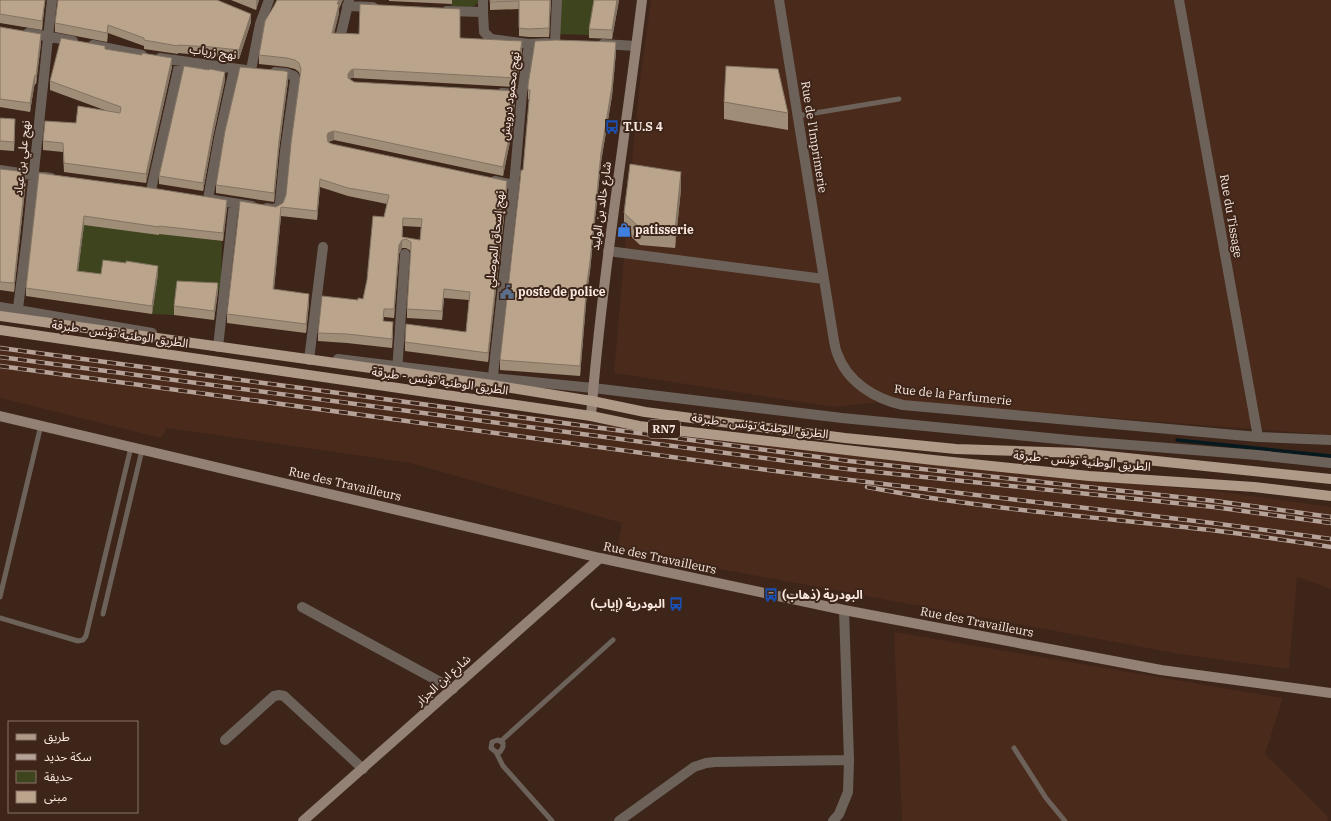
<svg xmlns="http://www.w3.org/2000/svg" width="1331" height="821" font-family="'IBM Plex Serif','Noto Sans Arabic',serif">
<rect width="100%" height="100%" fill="#3d2519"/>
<path fill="#492a1b" d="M651 0H1331V435L892 401 833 407 614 373 634 140 641 72Z
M0 345 575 421 840 454 1076 479 1215 491 1331 507V589L1297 577 1289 669 1179 654 617 550 622 523 410 463 167 428 161 438 0 398Z
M894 632 1283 698 1265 754 1329 818 1327 821H902Z"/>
<path fill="#3e451e" d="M452 0H479L478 3 472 7 451 6Z
M560 0H596L590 35 557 34Z
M71 223 222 241 221 291 177 290 174 315 152 314 158 274 101 285 78 271Z"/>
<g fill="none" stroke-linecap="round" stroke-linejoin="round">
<path stroke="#05191e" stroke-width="3.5" d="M1177 440 1331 456"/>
<path stroke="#6d625a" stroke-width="5" d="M797 116 899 99
M0 597 41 425
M103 614 142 450
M0 618 78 641 83 640 86 636 131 447
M501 741 613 640
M1014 748 1046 798 1065 821
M496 752H500L503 747V743L498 740 492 742 491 748 496 752 503 766 552 821"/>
<path stroke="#6d625a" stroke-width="10" d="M779 0 833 335C834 341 835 348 837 353 847 382 875 399 903 405L1258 437 1331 440
M1179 0 1258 437
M347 6 373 7
M447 11 483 12V0
M483 12 484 32 491 39 529 44 547 43
M28 33 73 41
M341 34 349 0
M555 43 557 0
M603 44 636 46
M93 45 142 55
M160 58 253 71
M251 70 260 24 269 0
M502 93 522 94
M0 170 51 178
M514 185 522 94 529 44
M151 190 180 61
M208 199 219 138 234 69
M214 200 252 206
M267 208C273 209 278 210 280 203L285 151 295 80 294 76 286 73 275 72
M608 251 824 279
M0 307 152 333
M17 316 27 238 52 0
M218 347 234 203
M338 359 492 378 593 388 842 418 1079 441 1257 455 1331 463
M309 360 323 247
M397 372 405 254
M492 385 514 185 495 181
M302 607 453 689
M225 740 274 696 279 695 284 696 363 769
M619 821 694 767 706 763 715 762 849 760
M833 821 839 814 848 792 849 760 844 610"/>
<path stroke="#928174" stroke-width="10" d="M0 416 600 558 844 610 1161 670 1331 693
M591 416C602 277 625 139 642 0
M303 821 600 558"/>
<path stroke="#af9987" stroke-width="10" d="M0 316 492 385 592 401 645 412 845 438 956 449 1079 453 1331 479
M0 330 591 416 639 426 933 460 1089 476 1254 487 1331 496"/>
<defs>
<path id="rail" d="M0 348 849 461 1215 501 1331 517
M0 357 847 469 1214 507 1331 523
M0 366 783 472 1212 523 1331 539
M867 487C981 509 1096 517 1211 530 1251 535 1291 541 1331 547"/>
</defs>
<use href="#rail" stroke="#b5a298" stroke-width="4.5"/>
<use href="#rail" stroke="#3d2519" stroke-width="3" stroke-dasharray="9" stroke-linecap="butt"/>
</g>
<path fill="#a08d78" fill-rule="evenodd" d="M0 0H45L42 30 0 23Z
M231 0H259L256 10Z
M389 0H452V4L389 1Z
M490 0H551L549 37H529L519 36V9L490 10Z
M619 0 612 39 589 38V29Z
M274 6 339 9V13L334 33 460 38 522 50 516 87 354 78H351L350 79 354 82 515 100 512 132 503 176 334 140 328 142 332 144 507 190 488 362 405 351V342L466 332 469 300 444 298 442 320 407 318V309L411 252V251L406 248H402L399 254 394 318 384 317 383 321 393 331 392 348 347 343 318 341V333L358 300 363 299 384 217 387 204 348 196 320 187 317 220 281 216 274 290 309 303 306 333 227 323V314L276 207 283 203 286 195 300 76 299 72 295 69 287 67 259 64V55ZM403 226 421 227 420 240 402 237Z
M251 22 239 59 211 56 178 53V54L144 49V46L108 33 107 42 55 32V23Z
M0 27 41 43 36 84H35L34 87 30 112 0 107Z
M105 49 172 67 146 183 64 172 63 152 43 150V141L76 123 107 111 50 90V81Z
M616 52 612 96 601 162 590 271 587 292 580 376 500 370V360L523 170 529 100 528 99V90Z
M225 80 213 137 203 191 159 184V176Z
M288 81 279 150 274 202 216 193V185Z
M724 102 788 113V130L724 119Z
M0 118 15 128 14 151 0 150Z
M0 169 26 181 14 292 0 290Z
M39 173 227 208 223 241 159 234V235L84 225 78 271 101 274H158L152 314 26 296V288Z
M681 189 675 248 640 245 624 230V213Z
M218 291 214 320 174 315V306Z"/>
<path fill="#827362" d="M45 0 42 30V21Z
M256 0H259L256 10Z
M339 0H343L339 9V13L332 42V33L337 4Z
M550 0H551L549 37V28Z
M617 0H619L612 39V30Z
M251 14V22L239 59V50Z
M108 25V33L107 42V33Z
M41 34V43L36 84V76Z
M522 41V50L516 87V78Z
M616 42V52L612 96 601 162 590 271 587 292 580 376V366L587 282 601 153Z
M172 58V67L146 183V174Z
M354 69V78H351L348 83V74L351 70Z
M225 72V80L213 137 203 191V183L213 128Z
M288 72V81L279 150 274 202V193L279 141Z
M35 75V84L34 87 30 112V103L34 79Z
M515 91V100L512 132 503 176V167Z
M15 119V128L14 151V142Z
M334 131V140L328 141 327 136 328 133Z
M26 172V181L14 292V283Z
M681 172V189L675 248V231Z
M320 179V187L317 220V211Z
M507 181V190L488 362V353Z
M227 200V208L223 241V233Z
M281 207V216L273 298V289Z
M84 216V225L77 279V271Z
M403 218 402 248 399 254 394 318V309L399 245Z
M158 266V274L152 314V306Z
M218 283V291L214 320V311Z
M444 289V298L442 320V311Z
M309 294V303L306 333V324Z
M393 322V331L392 348V339Z"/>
<path fill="#baa48c" stroke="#827362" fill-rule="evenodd" d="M0 0H45L42 21 0 14Z
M58 0H217L251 14 239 50 211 47 178 45V46L144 40V38L108 25 107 33 55 23Z
M277 0H339L337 4H339L332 33 359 34 360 4 460 9V38L522 41 516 78 354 69 351 70 348 74V78L354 82 515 91 512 124 503 167 334 131 328 133 327 136 328 142 332 144 507 181 488 353 405 342 406 324 466 332 470 292 444 289 442 311 407 309 411 246V242L406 239 402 240 399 245 394 309H384L383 321 393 322 392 339 347 334 318 333 322 296 358 300V298L363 299 367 280 373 216 384 217 389 195 348 188 320 179 317 211 281 207 273 289 309 294 306 324 227 314 240 201 276 207 283 203 286 195 291 143 301 69 299 63 295 60 287 58 259 55 265 21 274 6ZM403 218 422 219 420 240 402 237Z
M490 0H550L549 28 529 29 519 28V1L490 2Z
M594 0H617L612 30 589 29Z
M0 27 41 34 36 76 35 75 34 79 30 103 0 99Z
M61 38 105 46V49L142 55V53L172 58 146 174 64 163 63 143 43 141 45 121 76 123 78 106 120 113 121 107 50 81Z
M555 40 616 42 612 86 601 153 590 262 587 282 580 366 500 360 520 181 521 170H523L530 90H528V85L535 41Z
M184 66 209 70 210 69 225 72 213 128 203 183 159 176Z
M726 66 778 69 788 113 724 102Z
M240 67 285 71 288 72 279 141 274 193 216 185 225 131Z
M0 118 15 119 14 142 0 141Z
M630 164 681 172 675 231 640 228 624 213Z
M0 169 26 172 14 283 0 282Z
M39 173 158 189 227 200 223 233 159 226V227L84 216 77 271 101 274 103 260 126 263V261L158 266 152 306 26 288Z
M177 281 218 283 214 311 174 306Z"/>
<defs>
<symbol id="bus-bare" viewBox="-9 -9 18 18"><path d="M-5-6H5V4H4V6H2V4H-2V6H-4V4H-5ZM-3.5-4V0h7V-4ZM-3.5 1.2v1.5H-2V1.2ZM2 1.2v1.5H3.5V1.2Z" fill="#1a4fb4" stroke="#3d2519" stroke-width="2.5" paint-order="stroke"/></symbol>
<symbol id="shop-bare" viewBox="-9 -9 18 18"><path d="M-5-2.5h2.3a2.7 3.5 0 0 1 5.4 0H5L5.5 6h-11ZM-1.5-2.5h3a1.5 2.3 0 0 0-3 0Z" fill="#3f7fe0" stroke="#3d2519" stroke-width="2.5" paint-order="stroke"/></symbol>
<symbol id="civic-bare" viewBox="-9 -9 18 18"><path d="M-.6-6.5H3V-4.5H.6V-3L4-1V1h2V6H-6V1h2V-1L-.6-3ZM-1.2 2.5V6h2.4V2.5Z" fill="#5c6f8a" stroke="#3d2519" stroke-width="2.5" paint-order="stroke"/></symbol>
</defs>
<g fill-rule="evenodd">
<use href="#bus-bare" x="602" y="117" width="20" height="20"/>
<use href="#shop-bare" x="614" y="220" width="20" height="20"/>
<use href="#civic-bare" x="497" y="282" width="20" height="20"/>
<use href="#bus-bare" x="761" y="585" width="20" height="20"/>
<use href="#bus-bare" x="666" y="594" width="20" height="20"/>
</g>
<g text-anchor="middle" stroke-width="4" stroke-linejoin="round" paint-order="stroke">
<rect fill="#3d2519" stroke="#c1aea5" stroke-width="1" x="648" y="420" width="32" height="18" rx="3"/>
<g font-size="11" font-weight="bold" fill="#fae9e1">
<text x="664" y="433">RN7</text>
</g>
<g font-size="12" fill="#fae9e1" stroke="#3d2519">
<text transform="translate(213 52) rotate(8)" y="4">نهج زرياب</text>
<text transform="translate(510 96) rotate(-83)" y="4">نهج محمود درويش</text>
<text transform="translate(814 137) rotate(81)" y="4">Rue de l'Imprimerie</text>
<text transform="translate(22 158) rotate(-84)" y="4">نهج علي بن عياد</text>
<text transform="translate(601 206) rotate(-82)" y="4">شارع خالد بن الوليد</text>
<text transform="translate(1231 216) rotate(80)" y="4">Rue du Tissage</text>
<text transform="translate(495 239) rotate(-84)" y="4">نهج إسحاق الموصلي</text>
<text transform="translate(120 334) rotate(8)" y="4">الطريق الوطنية تونس - طبرقة</text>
<text transform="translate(440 381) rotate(8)" y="4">الطريق الوطنية تونس - طبرقة</text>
<text transform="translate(953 395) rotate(6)" y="4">Rue de la Parfumerie</text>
<text transform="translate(760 426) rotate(7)" y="4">الطريق الوطنية تونس - طبرقة</text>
<text transform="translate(1082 461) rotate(5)" y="4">الطريق الوطنية تونس - طبرقة</text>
<text transform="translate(345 484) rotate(13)" y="4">Rue des Travailleurs</text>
<text transform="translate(660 558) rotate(12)" y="4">Rue des Travailleurs</text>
<text transform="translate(977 622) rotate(11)" y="4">Rue des Travailleurs</text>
<text transform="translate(443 680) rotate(-42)" y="4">شارع ابن الجزار</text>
</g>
<g font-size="12" font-weight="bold" fill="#fae9e1" stroke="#3d2519" text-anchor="start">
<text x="623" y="131">T.U.S 4</text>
<text x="635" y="234">patisserie</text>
<text x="518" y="296">poste de police</text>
<text x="782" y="599">البودرية (ذهاب)</text>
<text x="665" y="608" text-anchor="end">البودرية (إياب)</text>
</g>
</g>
<rect x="8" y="721" width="130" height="92" fill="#3d2519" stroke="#897369"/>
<rect x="16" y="734" width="20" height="6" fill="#af9987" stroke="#897369"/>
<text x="44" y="741" font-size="12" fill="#fae9e1">طريق</text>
<rect x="16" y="754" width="20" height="6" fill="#b5a298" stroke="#897369"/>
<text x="44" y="761" font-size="12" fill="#fae9e1">سكة حديد</text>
<rect x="16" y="771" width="20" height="12" fill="#3e451e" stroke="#897369"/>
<text x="44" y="781" font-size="12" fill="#fae9e1">حديقة</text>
<rect x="16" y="791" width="20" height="12" fill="#baa48c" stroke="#897369"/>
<text x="44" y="801" font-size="12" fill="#fae9e1">مبنى</text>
</svg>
